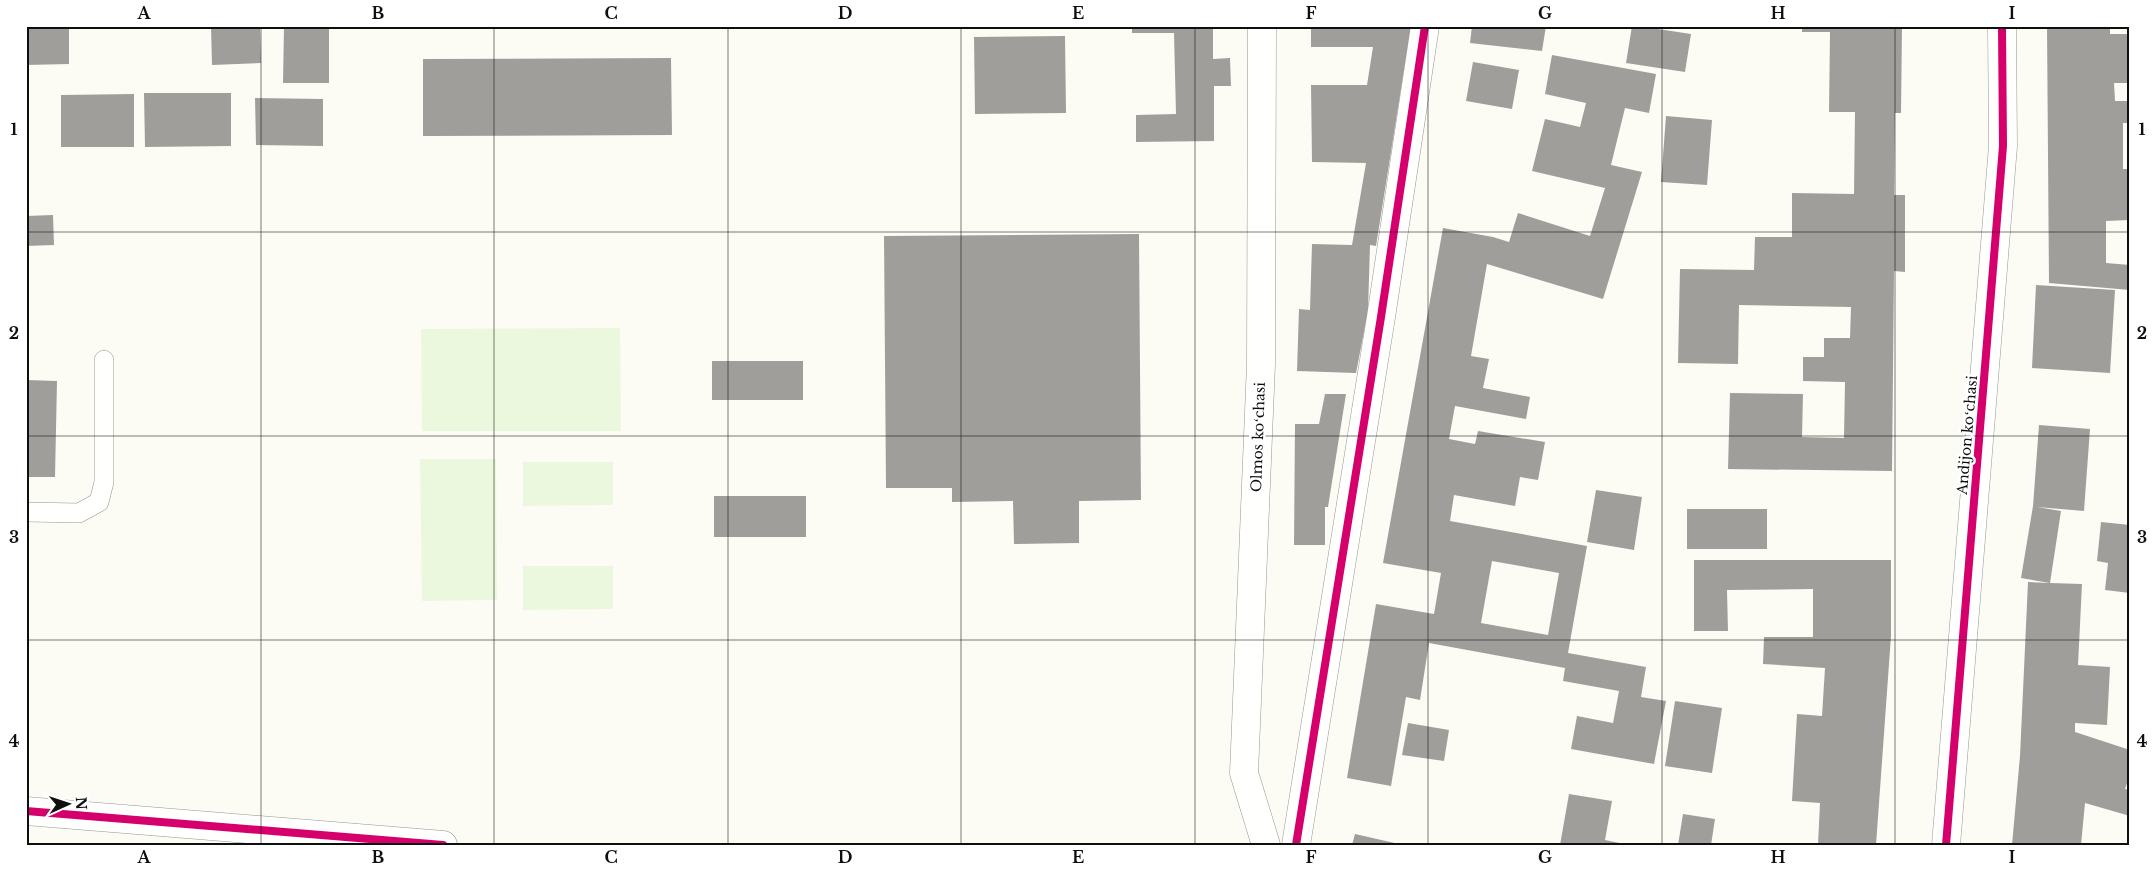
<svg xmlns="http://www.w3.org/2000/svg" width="2156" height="871" font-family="'Libre Baskerville',serif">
<rect width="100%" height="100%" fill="#fcfcf5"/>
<path fill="#ecf8dd" d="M620 328 621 431H422L421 329Z
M420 459H496L497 600 422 601Z
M523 462H613V505L523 506Z
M523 566H613V609L523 610Z"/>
<path fill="#a09e9a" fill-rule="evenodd" d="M26 26H69V64L26 65Z
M211 26H260L261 63 212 65Z
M284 26H329V83H283Z
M1132 26H1213V59L1230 58 1231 86H1214V141L1136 142V115L1176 114 1174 33H1132Z
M1311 26H1411L1376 246 1370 245 1368 311 1356 373 1297 371 1299 309 1310 310 1312 244 1352 245 1366 163 1312 162 1311 85H1367L1373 47H1311Z
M1472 26H1546L1542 51 1470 43Z
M1632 26H1658V29L1691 34 1685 72 1626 63Z
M1802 26H1902L1901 113H1895L1894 195H1905V272L1894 271 1892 471 1728 469 1730 393 1803 394 1802 437 1844 438 1845 382 1803 381V357H1824V338H1850L1851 307 1739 305 1738 364 1678 363 1680 269 1754 270 1755 237H1792V193L1854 194 1855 112H1829L1830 32H1802Z
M2047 26H2110V34H2130V83H2114L2115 101H2130V123H2123V169H2130V220L2106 221V263L2130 265V290L2049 283Z
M1065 36 1066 113 975 114 974 37Z
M1552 55 1656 74 1649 113 1625 108 1611 165 1642 172 1603 299 1487 264 1471 356 1489 359 1483 388 1530 397 1526 419 1455 406 1449 439 1475 444 1478 431 1545 442 1538 480 1520 477 1515 506 1454 495 1450 521 1587 546 1568 653 1646 667 1641 697 1666 701 1654 764 1571 749 1577 716 1613 723 1619 691 1563 681 1565 668 1429 643 1420 700 1406 697 1391 786 1347 778 1376 604 1434 614 1441 573 1383 563 1443 228 1493 237 1509 242 1518 213 1590 236 1605 188 1532 171 1545 119 1580 127 1586 103 1545 94ZM1492 561 1559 573 1548 635 1481 623Z
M671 58 672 135 423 136V59Z
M1473 62 1519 70 1512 109 1466 101Z
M144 93H231V146L145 147Z
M134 94V147H61V95Z
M255 98 323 99V146L256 145Z
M1666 116 1712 120 1707 185 1661 182Z
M53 215 54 245 26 246V216Z
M1139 234 1141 500 1079 501V543L1014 544 1013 501 952 502V488H886L884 236Z
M2036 285 2115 290 2110 373 2032 368Z
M712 361H803V400H712Z
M26 380 57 381 55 477H26Z
M1325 394H1346L1328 507H1325V545H1294L1295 424H1319Z
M2039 425 2090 429 2084 511 2037 507 2061 511 2050 583 2082 584 2078 665 2110 667 2107 725 2075 723V732L2130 750V775L2125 789 2130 790V816L2085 803 2081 845H2012L2020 756 2028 582 2050 583 2021 578 2033 506Z
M1596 490 1642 497 1634 550 1587 542Z
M714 496H806V537H714Z
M1687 509H1767V549H1687Z
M2101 522 2130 525V593L2105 590 2108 563 2097 561Z
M1694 560H1891V636L1876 845H1818L1820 803 1792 801 1797 714 1822 716 1825 668 1763 664 1764 637H1813V589L1727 590 1728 631H1694Z
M1675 701 1722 708 1712 773 1665 766Z
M1408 723 1449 730 1444 761 1402 755Z
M1569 794 1612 801 1605 840 1629 845H1560Z
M1683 814 1715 819 1711 845H1678Z
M1355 834 1399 844 1398 845H1352Z"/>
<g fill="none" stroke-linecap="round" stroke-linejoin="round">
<defs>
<path id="service" d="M26 512 79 513 99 502 104 482V360"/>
<path id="minor" d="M1262 26 1261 364 1244 773 1266 845
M26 811 443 845
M1296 845 1381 317 1425 26
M1946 845 2003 146 2002 26"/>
</defs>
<use href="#service" stroke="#969693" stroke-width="20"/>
<use href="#minor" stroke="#969693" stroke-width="29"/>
<use href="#service" stroke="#fffffe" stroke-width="19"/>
<use href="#minor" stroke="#fffffe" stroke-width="28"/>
<defs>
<path id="cycleway" d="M26 811 443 845
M1296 845 1381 317 1425 26
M1946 845 2003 146 2002 26"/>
</defs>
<use href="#cycleway" stroke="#fff" stroke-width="11"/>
<use href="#cycleway" stroke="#d6006c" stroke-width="8"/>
</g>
<path fill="none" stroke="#0f0f0f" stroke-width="1" stroke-opacity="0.55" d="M261 26V845M494 26V845M728 26V845M961 26V845M1195 26V845M1428 26V845M1662 26V845M1895 26V845M26 232H2130M26 436H2130M26 640H2130"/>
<g text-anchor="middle" stroke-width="5" stroke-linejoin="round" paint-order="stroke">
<g font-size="14" fill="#0f0f0f" stroke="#fff">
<text transform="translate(1967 435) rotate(-85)" y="5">Andijon koʻchasi</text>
<text transform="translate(1258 437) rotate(-88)" y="5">Olmos koʻchasi</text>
</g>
</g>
<rect width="2156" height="871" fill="none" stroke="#ffffff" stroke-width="55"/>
<g transform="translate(68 804) rotate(87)" stroke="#ffffff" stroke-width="4" paint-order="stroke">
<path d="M0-4L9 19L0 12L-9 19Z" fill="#0f0f0f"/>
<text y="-8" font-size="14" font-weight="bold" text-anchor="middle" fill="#0f0f0f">N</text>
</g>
<rect x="28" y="28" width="2100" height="816" fill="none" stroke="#0f0f0f" stroke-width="2"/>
<g font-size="16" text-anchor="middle" font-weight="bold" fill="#0f0f0f">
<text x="144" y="19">A</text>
<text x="378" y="19">B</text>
<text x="611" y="19">C</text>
<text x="845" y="19">D</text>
<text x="1078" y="19">E</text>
<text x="1311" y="19">F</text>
<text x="1545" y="19">G</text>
<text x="1778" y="19">H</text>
<text x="2012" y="19">I</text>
<text x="14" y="135">1</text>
<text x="2142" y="135">1</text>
<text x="14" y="339">2</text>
<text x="2142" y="339">2</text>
<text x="14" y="543">3</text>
<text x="2142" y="543">3</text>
<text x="14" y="747">4</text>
<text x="2142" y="747">4</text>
<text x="144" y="863">A</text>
<text x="378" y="863">B</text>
<text x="611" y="863">C</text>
<text x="845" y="863">D</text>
<text x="1078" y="863">E</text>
<text x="1311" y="863">F</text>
<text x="1545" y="863">G</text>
<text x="1778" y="863">H</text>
<text x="2012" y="863">I</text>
</g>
</svg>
